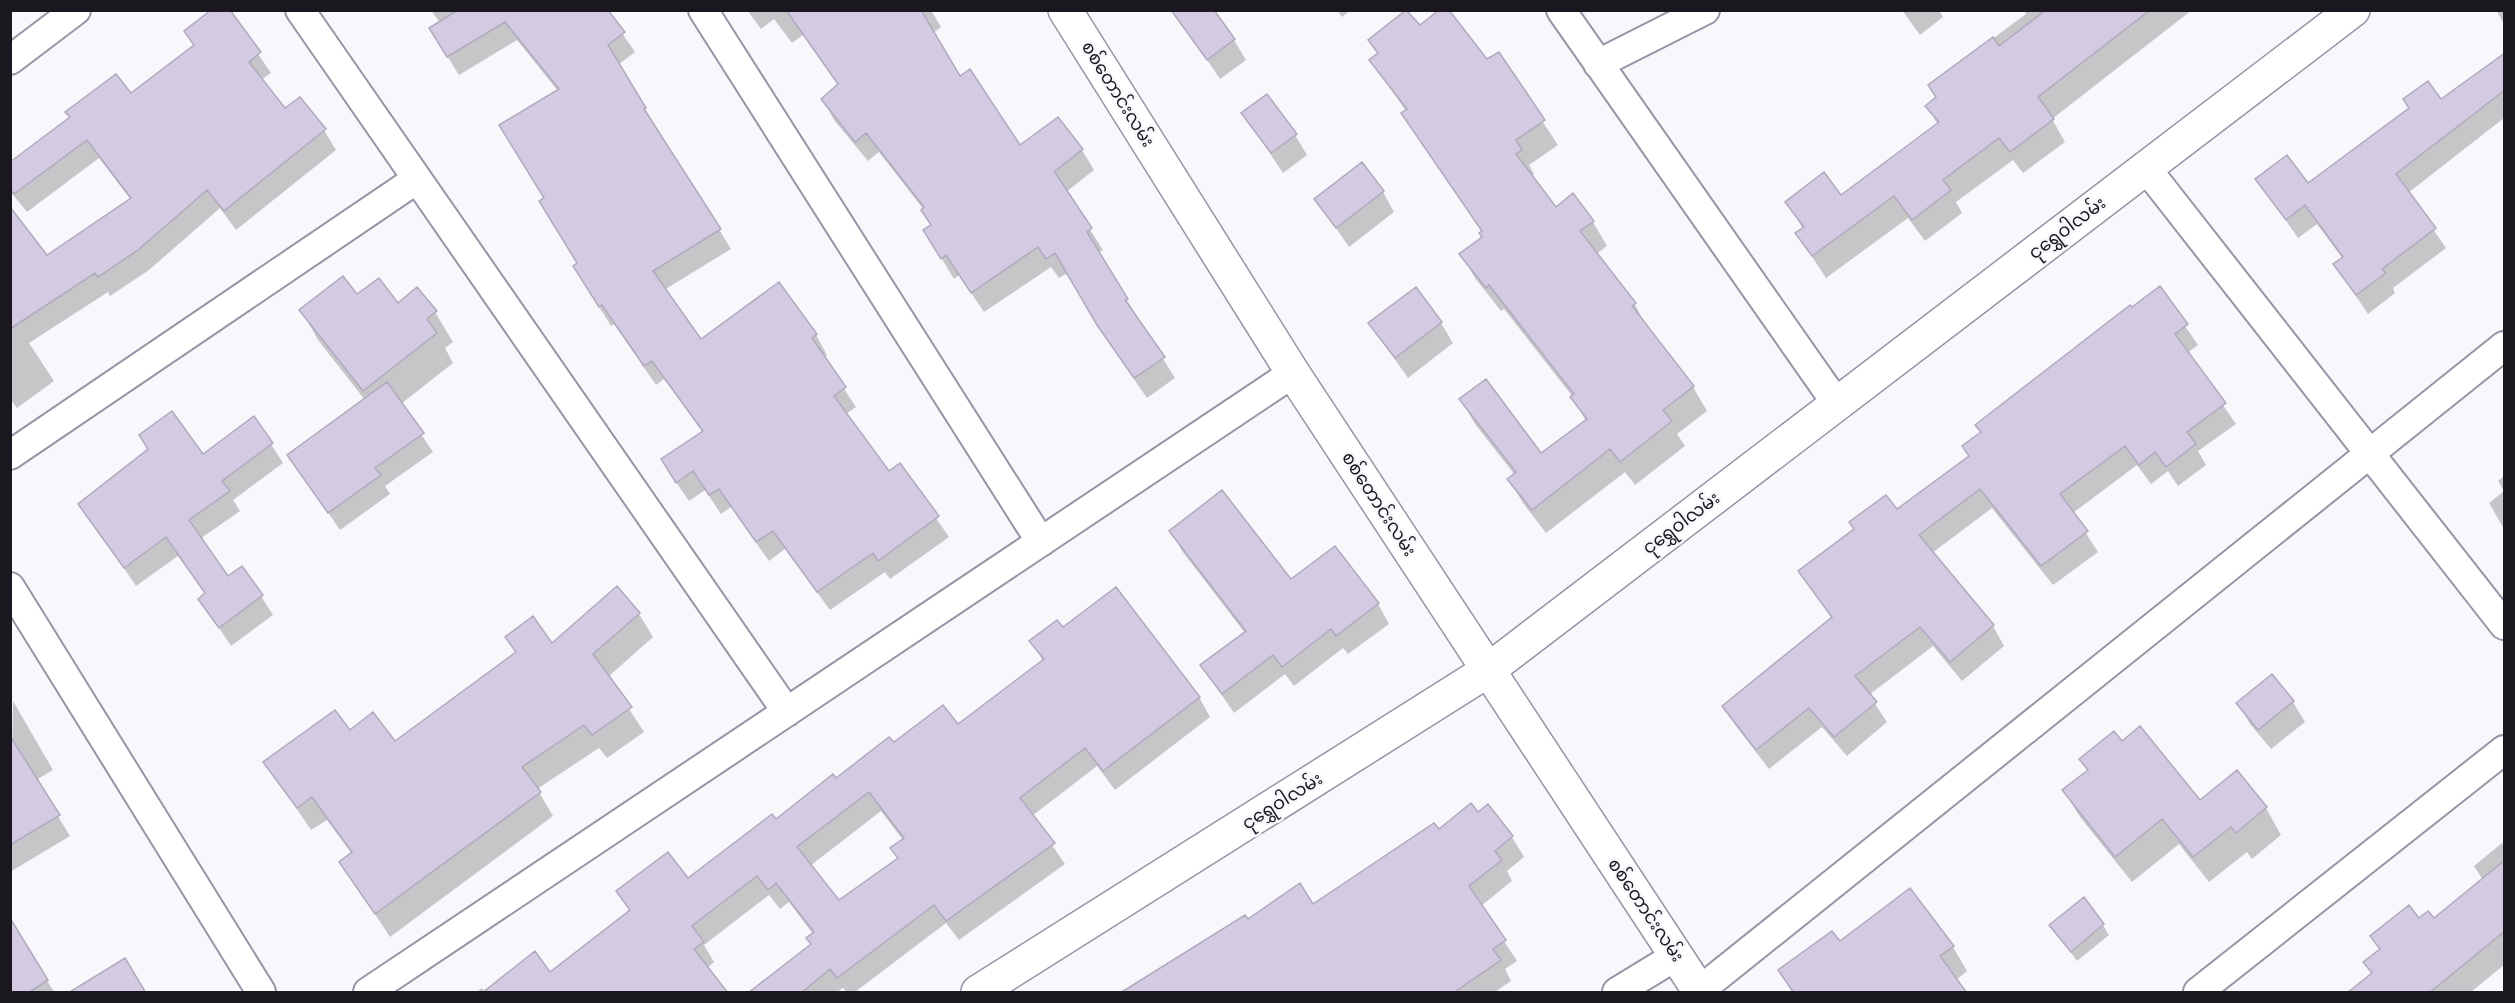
<svg xmlns="http://www.w3.org/2000/svg" width="2515" height="1003" font-family="'Space Grotesk','Noto Sans Myanmar',sans-serif">
<rect width="100%" height="100%" fill="#f8f7fb"/>
<path fill="#0003" fill-rule="evenodd" d="M228 10 271 73 261 80 285 110 324 130 336 150 236 230 220 208 149 270 110 296 108 292 29 343 54 381 17 408 10 399V209L46 258 131 200 99 158 27 212 10 191V163L130 95 195 47 185 31Z
M431 10H606L635 52 618 65 731 249 664 290 700 341 779 284 816 335 827 355 823 357 856 407 846 414 888 473 900 465 949 537 890 579 885 572 830 610 785 549 769 561 731 507 721 514 705 490 689 501 674 479 703 433 664 379 656 385 614 324 611 326 586 286 579 264 545 199 558 91 517 40 459 75 442 48 440 23Z
M747 10H931L941 27 933 33 959 78 1020 147 1082 150 1094 170 1066 192 1103 250 1098 253 1175 378 1147 398 1111 346 1068 273 1059 278 1051 267 984 312 959 275 954 279 937 251 932 226 924 210 879 152 868 161 834 120 823 99 839 86 803 35 792 43 774 19 761 29Z
M1337 10H1351L1342 17Z
M1902 10H1939L1943 17 1920 35Z
M2024 10H2192L2052 119 2065 142 2023 173 2013 160 1956 202 1962 213 1925 241 1908 218 1826 278 1797 234 1803 229 1787 202 1841 197 1938 125 1927 106 1937 99 1929 86 2026 14Z
M2496 10H2504V24L2503 22Z
M1407 11 1419 27 1487 61 1498 54 1558 145 1529 165 1534 174 1531 177 1556 209 1593 222 1607 246 1596 254 1635 304 1647 329 1693 387 1707 411 1677 434 1685 446 1635 485 1625 472 1546 533 1523 503 1509 479 1515 475 1475 424 1461 400 1541 455 1586 421 1573 397 1504 309 1501 311 1475 278 1461 254 1484 237 1482 232 1417 137 1403 113 1406 111 1371 60 1378 54 1370 40Z
M1180 20 1234 40 1246 60 1220 79Z
M2487 68 2504 93V118L2408 193 2446 248 2393 288 2395 293 2368 314 2335 265 2343 259 2317 224 2298 238 2257 179 2308 185 2441 101Z
M1243 113 1295 135 1307 155 1283 173Z
M1383 192 1394 212 1349 247 1316 199Z
M2159 288 2198 345 2187 353 2236 424 2198 451 2206 465 2178 486 2168 471 2151 484 2137 465 2073 513 2098 552 2053 585 1992 508 1932 553 1993 626 2004 646 1962 681 1933 646 1869 695 1887 722 1847 756 1822 727 1769 769 1736 726 1724 707 1832 619 1800 572 1896 511 1970 457 2131 309Z
M357 296 435 312 453 342 445 348 453 363 401 404 433 452 385 486 390 494 340 530 289 455 365 400 318 340 301 310Z
M1441 323 1453 343 1408 378 1370 324Z
M254 418 283 463 233 500 240 511 200 539 228 578 261 596 273 615 231 646 200 599 206 595 178 556 136 586 80 504 203 456Z
M2504 476V529L2489 503 2504 491 2498 481Z
M1171 531 1290 581 1335 548 1378 604 1389 624 1348 654 1343 648 1294 686 1285 674 1234 713 1202 666 1245 633 1182 551Z
M639 614 653 637 608 677 644 732 607 758 599 748 537 789 553 816 390 937 341 862 352 854 327 820 311 830 265 762 349 732 395 743 516 653 507 637 552 646Z
M1063 630 1199 697 1210 717 1115 790 1097 766 1032 816 1065 864 959 940 946 923 855 992H846L843 988 837 992H750L812 944 813 934 789 902 780 909 769 895 704 945 714 962 707 968 726 992H476L482 988 485 992 550 974 630 912 618 892 688 880 894 745 958 726 1043 661 1031 641ZM881 811 903 840 892 849 898 859 838 902 810 866Z
M2272 676 2293 702 2305 722 2271 749 2250 724 2238 703Z
M13 701 53 770 36 780 70 836 10 872Z
M2081 759 2200 802 2237 772 2266 808 2281 835 2252 859 2247 852 2209 882 2179 844 2132 882 2080 817 2064 791 2088 772Z
M1477 814 1512 837 1524 857 1507 871 1512 881 1481 906 1517 961 1505 969 1511 981 1495 992H1143L1247 921 1313 906 1438 831Z
M2502 843 2504 846V965L2471 992H2374L2372 975 2365 962 2380 951 2372 936 2419 920H2434L2483 880 2474 866Z
M10 921 54 992H10Z
M2051 925H2103L2109 935 2077 961Z
M1839 943 1953 947 1967 971 1956 980 1965 992H1792L1779 971Z"/>
<path fill="#d3cbe2" stroke="#b0a9bf" stroke-width="1.5" fill-rule="evenodd" d="M211 10H230L261 52 249 62 285 108 300 97 326 129 224 211 207 190 138 250 98 277 95 273 10 329V207L47 255 131 198 87 140 14 194 10 189V162L70 117 65 112 116 74 131 93 194 45 184 31Z
M458 10H608L625 32 608 45 646 108 644 109 721 229 653 271 701 339 779 282 817 334 812 338 846 387 834 396 889 471 900 463 939 516 878 561 873 553 817 592 773 531 756 542 719 489 709 495 693 471 676 483 661 459 703 431 652 361 644 366 602 305 599 307 573 266 577 263 539 201 544 198 499 125 559 89 505 22 447 57 429 28Z
M786 10H921L960 76 970 69 1020 145 1058 117 1083 149 1055 171 1056 174 1092 228 1087 232 1128 299 1125 300 1165 357 1134 378 1097 325 1055 253 1046 259 1038 247 971 293 946 255 941 259 923 230 931 225 921 210 924 207 866 133 855 142 821 99 838 84Z
M1171 10H1214L1235 39 1207 60Z
M1406 10 1420 25 1439 10H1449L1487 59 1499 52 1545 120 1516 140 1522 150 1516 154 1556 207 1573 193 1594 221 1580 231 1636 303 1632 306 1694 386 1663 410 1672 421 1620 462 1610 449 1532 510 1507 479 1516 472 1459 399 1486 379 1541 453 1587 419 1570 397 1574 394 1489 285 1486 288 1459 254 1482 237 1479 233 1482 231 1401 113 1407 109 1369 60 1378 53 1368 40Z
M2046 10H2150L2038 97 2054 119 2010 152 1999 138 1943 180 1951 190 1912 220 1894 196 1812 256 1795 233 1804 227 1785 202 1824 172 1841 195 1939 122 1925 106 1936 97 1928 85 1993 37 1999 46Z
M2505 53V90L2396 174 2436 228 2382 269 2386 273 2356 295 2333 264 2343 257 2305 205 2286 220 2255 179 2287 155 2308 183 2409 108 2403 99 2428 81 2441 99Z
M1267 94 1297 134 1271 153 1241 113Z
M1362 162 1384 191 1336 228 1314 199Z
M343 276 357 294 379 278 398 303 417 287 437 311 427 319 437 333 363 391 299 310Z
M2160 286 2188 324 2175 334 2226 403 2187 432 2196 444 2166 467 2155 452 2139 465 2125 446 2060 494 2088 531 2041 566 1980 489 1919 535 1994 625 1950 662 1920 627 1855 676 1877 702 1834 737 1809 708 1756 750 1722 706 1832 617 1798 571 1854 529 1849 522 1886 495 1897 509 1969 456 1962 446 1981 432 1975 425 2130 305 2132 307Z
M1416 287 1442 322 1395 358 1368 323Z
M387 382 424 433 375 468 381 475 328 513 287 455Z
M172 411 203 454 254 416 273 443 222 481 230 491 189 520 228 576 242 566 263 595 219 628 198 599 205 593 166 537 124 568 78 504 148 449 139 435Z
M1222 490 1291 579 1335 546 1379 603 1336 636 1331 629 1282 667 1273 655 1222 694 1200 665 1246 631 1169 531Z
M617 586 640 613 593 654 632 707 592 735 584 725 522 767 541 792 375 914 339 862 352 852 312 797 297 808 263 762 335 710 350 730 373 712 395 741 516 652 505 637 533 616 552 643Z
M1116 587 1200 697 1103 771 1085 748 1020 798 1055 843 946 921 934 905 837 978 830 969 801 993H748L811 944 806 938 814 932 776 883 768 890 757 876 692 926 704 942 694 949 728 993H482L535 951 550 972 630 910 616 891 668 852 688 878 772 814 776 819 833 774 836 778 889 737 894 742 943 705 958 724 1044 659 1029 641 1057 620 1063 627ZM869 792 904 838 890 848 898 858 839 900 797 847Z
M2272 674 2294 701 2258 730 2236 703Z
M2140 726 2200 800 2237 770 2267 807 2236 833 2231 827 2193 857 2162 819 2115 857 2062 790 2088 770 2079 759 2114 731 2122 741Z
M10 736 60 815 10 845Z
M1471 803 1478 812 1488 804 1513 836 1495 851 1502 860 1469 886 1506 940 1493 949 1501 960 1453 993H1120L1245 915 1248 919 1300 883 1313 904 1434 823 1439 829Z
M2505 860V931L2429 993H2347L2372 973 2363 962 2380 949 2370 936 2409 905 2419 918 2428 911 2434 918Z
M1910 888 1954 946 1940 956 1967 993H1794L1778 970 1832 931 1840 941Z
M2084 897 2104 924 2071 952 2049 925Z
M10 918 48 980 28 993H10Z
M125 958 146 993H68Z"/>
<g fill="none" stroke-linecap="round" stroke-linejoin="round">
<defs>
<path id="minor" d="M300 10 787 712
M703 10 1041 542
M1561 10 1837 404
M10 60 76 10
M1598 64 1705 10
M2146 168 2504 625
M10 455 417 179
M10 587 261 992
M1699 991 2504 346
M368 992 1293 373
M1617 992 1676 956
M2198 992 2504 750"/>
<path id="tertiary" d="M1065 10 1293 373 1700 992
M978 992 1487 671 2353 10"/>
</defs>
<use href="#minor" stroke="#9a93a8" stroke-width="32"/>
<use href="#tertiary" stroke="#9a93a8" stroke-width="36"/>
<use href="#minor" stroke="#fff" stroke-width="28"/>
<use href="#tertiary" stroke="#fff" stroke-width="33"/>
</g>
<g text-anchor="middle" stroke-width="5" stroke-linejoin="round" paint-order="stroke">
<g font-size="18" fill="#1a171f" stroke="#f8f7fb">
<text transform="translate(1118 94) rotate(58)" y="6">စစ်တောင်းလမ်း</text>
<text transform="translate(2067 228) rotate(-37)" y="6">ငုရွှေဝါလမ်း</text>
<text transform="translate(1379 504) rotate(57)" y="6">စစ်တောင်းလမ်း</text>
<text transform="translate(1681 523) rotate(-37)" y="6">ငုရွှေဝါလမ်း</text>
<text transform="translate(1282 801) rotate(-32)" y="6">ငုရွှေဝါလမ်း</text>
<text transform="translate(1646 910) rotate(56)" y="6">စစ်တောင်းလမ်း</text>
</g>
</g>
<rect width="2515" height="1003" fill="none" stroke="#1a171f" stroke-width="24"/>
</svg>
